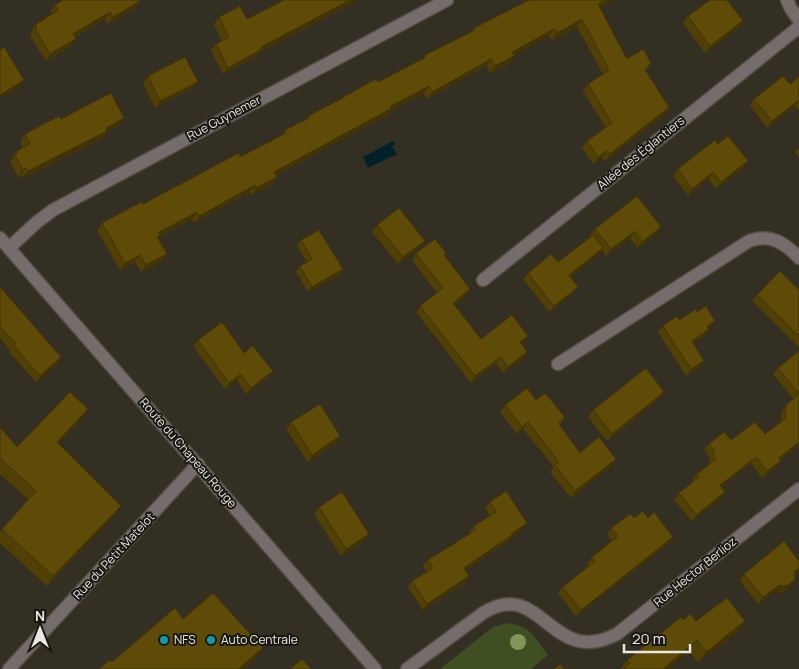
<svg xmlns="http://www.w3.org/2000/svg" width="799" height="669" font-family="Manrope,sans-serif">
<rect width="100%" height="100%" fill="#342f23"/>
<path fill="#3f4f21" d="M507 623C532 626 534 637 548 655L531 669H440L493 627Z"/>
<path fill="#01212a" d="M393 141 396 144 392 146 397 154 368 168 363 157Z"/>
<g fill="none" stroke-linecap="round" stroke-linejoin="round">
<defs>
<path id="minor" d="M787 0 791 9 799 20
M0 238 375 669
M9 248 37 222 53 210 447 0
M483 280 799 27
M558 364 749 241C770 233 785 243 799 258
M9 669 198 464
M407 669 483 613C542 576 550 669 617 634L799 489"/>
</defs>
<use href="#minor" stroke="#514d41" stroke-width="15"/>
<use href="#minor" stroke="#746d6b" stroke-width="12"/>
</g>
<circle fill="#839458" cx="518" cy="642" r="8"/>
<path fill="#514006" d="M284 0H358L260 52 258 56 223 74 211 50 216 44 222 41 214 24 219 17 247 19Z
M140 1 135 8 108 24 105 19 75 37 71 46 46 61 30 36 31 34V32L35 25 52 14 50 12 55 5Z
M600 8 627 59 646 71 669 107 664 115 605 161 602 158 593 164 582 148 587 141 606 128 583 91 588 84 603 74 577 27 552 40 549 36 514 55 510 63 490 73 486 66 427 99 424 93 390 111 387 115 276 175 277 177 272 184 252 195 250 192 194 223 192 219 160 236 158 238 162 261 141 272 135 262 120 270 97 230 102 223 143 204 240 157 282 135 285 130 305 120 308 116 378 82 423 59 425 55 471 32 474 28Z
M688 16 743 21 738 28 705 53 683 23Z
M148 76 193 88 155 108 143 83Z
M799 77V111L795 106 767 128 750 106 754 99 790 84Z
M124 118 120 125 107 131 103 138 23 178 21 175 18 177 10 162 13 159 12 157 17 151 23 147 20 141 25 134 61 119Z
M718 144 748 161 743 168 716 189 709 179 688 195 673 176 678 169Z
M799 147V158L795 153Z
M377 225 420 247 398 264 372 232Z
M661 227 657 233 637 248 630 238 606 256 602 250 599 254 570 277 573 293 549 312 523 279 528 273 558 262 591 237 590 236 595 229Z
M301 240 343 269 339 275 308 292 296 272 300 266 307 262 297 246Z
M416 253 444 256 470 289 465 296 454 305 481 339 528 336 521 344 523 358 503 373 496 363 471 383 416 312 420 306 437 293 412 260Z
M0 287 61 357 57 364 36 382 9 352 10 350 0 338Z
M799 290V347L752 301 757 295Z
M697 312 715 321 709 328 704 336 693 343 704 361 700 367 686 376 658 332 663 326Z
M198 340 244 353 268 377 246 394 237 380 225 389 193 346Z
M799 351V445L780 460 776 467 762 478 751 463 721 487 725 492 721 498 692 521 674 500 679 493 693 482 692 480 697 474 710 464 708 461 710 458 704 450 709 444 765 434 781 422V416L782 411 787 404 793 399 773 374 778 368Z
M660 398 607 441 588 417 593 410Z
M536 400 565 417 560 425 580 453 616 459 611 466 571 498 550 472 554 467 523 429 517 434 500 412 505 405Z
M81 419 58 443 121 506 114 515 47 586 0 543V532L28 499 0 474V427L17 447Z
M291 422 336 443 308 462 286 429Z
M490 502 523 529 510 538 507 542 465 570V583L423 610 408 587 412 581 427 572 423 566 428 560 470 534 469 533 474 526 490 516 485 508Z
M319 507 364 540 341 556 314 514Z
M634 518 669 543 576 616 558 593 563 587 589 566 587 564 592 557 612 541 607 535 611 528Z
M798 572 795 575V580L790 586 782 593 774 591 758 604 740 581 744 574Z
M683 620 696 621H745L738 632 698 662 689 651 668 669H621L627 660Z"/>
<path fill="#423405" d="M350 0H358L260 52 258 56 223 74 228 68 261 47Z
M606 0H615L593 11 598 4Z
M140 1 135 8 108 24 113 17Z
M110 12 105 19 68 40 73 34Z
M582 19 577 27 552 40 557 33Z
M743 21 738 28 705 53 710 46Z
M554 29 549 36 507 59 512 52Z
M76 39 71 46 46 61 50 54Z
M514 56 510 63 490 73 495 66Z
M491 59 486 66 427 99 432 92Z
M24 80 19 87 0 98V95Z
M198 82 193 88 155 108 160 101Z
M429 86 424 93 390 111 387 115 269 179 274 172 391 106Z
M799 100 795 106 767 128 772 121Z
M669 107 664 115 605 161 610 154Z
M124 118 120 125 107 131 103 138 23 178 28 171 106 128Z
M607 151 602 158 593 164 598 157Z
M748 161 743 168 716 189 721 182Z
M26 168 21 175 18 177 23 170Z
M713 172 709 179 688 195 692 189Z
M277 177 272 184 252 195 256 188Z
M255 185 250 192 194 223 199 216Z
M197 212 192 219 160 236 155 242 159 232Z
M661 227 657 233 637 248 642 242Z
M635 231 630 238 606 256 611 249Z
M425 241 420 247 398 264 403 257Z
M603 248 599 254 564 282 569 275Z
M167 254 162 261 141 272 146 265Z
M140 255 135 262 120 270 125 263Z
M343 269 339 275 308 292 312 287Z
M578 287 573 293 549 312 554 306Z
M470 289 465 296 448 309 453 303Z
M715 321 710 327 702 333 707 326Z
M709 329 704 336 687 347 692 341Z
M528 336 523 342 515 349 520 342Z
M527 352 523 358 503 373 508 367Z
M61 357 57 364 36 382 40 376Z
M501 357 496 363 471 383 475 376Z
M704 361 700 367 686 376 691 369Z
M273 371 268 377 246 394 251 388Z
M241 374 237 380 225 389 229 383Z
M664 392 660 398 607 441 612 434Z
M88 409 81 419 50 452 57 442Z
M528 422 523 429 517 434 522 427Z
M340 436 336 443 308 462 312 455Z
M799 442V445L774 464 779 458Z
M756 457 751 463 716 492 720 485Z
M616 459 611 466 571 498 575 491Z
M781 461 776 467 762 478 767 471Z
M725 492 721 498 692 521 696 515Z
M121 506 114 515 47 586 53 576Z
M527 523 523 529 510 538 507 542 459 574 464 568Z
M369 534 364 540 341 556 346 549Z
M673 537 669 543 576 616 581 610Z
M799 568V571L798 572 790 579 794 572Z
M469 576 465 583 423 610 427 604Z
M795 580 790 586 782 593 774 591 758 604 763 597 779 585Z
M745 621 738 632 698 662 706 652Z
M697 640 689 651 668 669H663Z
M263 648 256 659 243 669H238Z"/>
<path fill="#5e4b07" stroke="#423405" d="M63 0H139L140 1 113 17 110 12 73 34 76 39 50 54 35 29 37 28 35 25 58 10 55 5Z
M284 0H350L261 47 262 49 228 68 216 44 229 37 219 17 240 6 247 19Z
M529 0H606L598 4 627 59 643 49 651 63 645 70 669 107 610 154 607 151 598 157 587 141 612 123 588 84 609 70 582 19 557 33 554 29 512 52 514 56 495 66 491 59 432 92 429 86 391 106 392 108 274 172 277 177 256 188 255 185 199 216 197 212 159 232 160 235 157 237 167 254 146 265 140 255 125 263 102 223 141 202 143 204 239 153 240 157 286 133 285 130 309 118 308 116 339 100 347 95 376 79 378 82 426 57 425 55 475 30 474 28Z
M710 0H727L743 21 710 46 688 16Z
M4 47 24 80 0 95V50Z
M185 57 198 82 160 101 148 76Z
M783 76 790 84 799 77V100L772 121 754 99Z
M111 93 124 118 106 128 107 131 28 171 26 168 23 170 15 155 18 154 17 151 30 144 25 134 59 116 61 119Z
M728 136 748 161 721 182 713 172 692 189 678 169 715 140 718 144Z
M637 196 661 227 642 242 635 231 611 249 595 229Z
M399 208 425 241 403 257 377 225Z
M319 230 343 269 312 287 300 266 312 259 301 240Z
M593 235 603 248 569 275 578 287 554 306 528 273 551 254 558 262Z
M435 239 446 253 444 255 470 289 453 303 481 339 512 315 528 336 520 342 527 352 508 367 501 357 475 376 420 306 443 288 416 253Z
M780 271 799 290V336L757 295Z
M0 287 61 357 40 376 14 346 16 344 0 326Z
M706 306 715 321 707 326 709 329 692 341 704 361 691 369 663 326 677 316 679 320 696 309 697 312Z
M222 322 244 353 253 346 273 371 251 388 241 374 229 383 198 340Z
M799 351V394L778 368Z
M646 368 664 392 612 434 593 410Z
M527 388 536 400 545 393 565 417 558 423 580 453 599 437 616 459 575 491 555 465 559 462 528 422 522 427 505 405Z
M70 392 88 409 57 442 121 506 53 576 2 529 36 491 0 458V427L17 447Z
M799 394V442L779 458 781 461 767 471 756 457 720 485 725 492 696 515 679 493 699 477 697 474 716 459 713 455 715 453 709 444 724 432 731 440 755 422 765 434 786 418 785 409 787 404Z
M320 404 340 436 312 455 291 422Z
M506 491 527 523 511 534 512 535 464 568 469 576 427 604 412 581 433 568 428 560 476 530 474 526 496 512 490 502Z
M342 492 369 534 346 549 319 507Z
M643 511 648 518 654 512 673 537 581 610 563 587 595 561 592 557 618 536 611 528 630 514 634 518Z
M784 541 799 561V568L794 572 795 580 786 586 779 585 763 597 744 574Z
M213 593 263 648 238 669H99L110 660 112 662 175 608 183 619Z
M727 598 745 621 706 652 697 640 663 669H623L630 663 627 660 681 617 683 620 690 614 696 621Z
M302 659 311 669H290Z
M560 664 564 669H553Z"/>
<g fill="#0f9aa8" stroke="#191812" stroke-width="2">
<circle cx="164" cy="640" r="5"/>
<circle cx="211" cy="640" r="5"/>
</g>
<g text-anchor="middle" stroke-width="4" stroke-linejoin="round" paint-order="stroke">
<g font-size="12" fill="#ebe8e1" stroke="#191812">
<text transform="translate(224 118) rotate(-28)" y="4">Rue Guynemer</text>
<text transform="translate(641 153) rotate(-39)" y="4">Allée des Églantiers</text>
<text transform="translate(188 453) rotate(49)" y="4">Route du Chapeau Rouge</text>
<text transform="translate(114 556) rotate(-47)" y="4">Rue du Petit Matelot</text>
<text transform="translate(695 572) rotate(-39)" y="4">Rue Hector Berlioz</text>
</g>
<g font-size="12" fill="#ebe8e1" stroke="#191812" text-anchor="start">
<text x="174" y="644">NFS</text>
<text x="221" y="644">Auto Centrale</text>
</g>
</g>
<g transform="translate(40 629)" stroke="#191812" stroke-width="4" paint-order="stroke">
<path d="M0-4L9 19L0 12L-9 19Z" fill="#ebe8e1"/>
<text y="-8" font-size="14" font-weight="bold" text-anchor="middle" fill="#ebe8e1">N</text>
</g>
<path d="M624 644v8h66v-8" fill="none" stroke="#ebe8e1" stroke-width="2.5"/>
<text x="632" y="644" font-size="15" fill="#ebe8e1" stroke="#191812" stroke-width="4" paint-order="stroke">20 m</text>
</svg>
